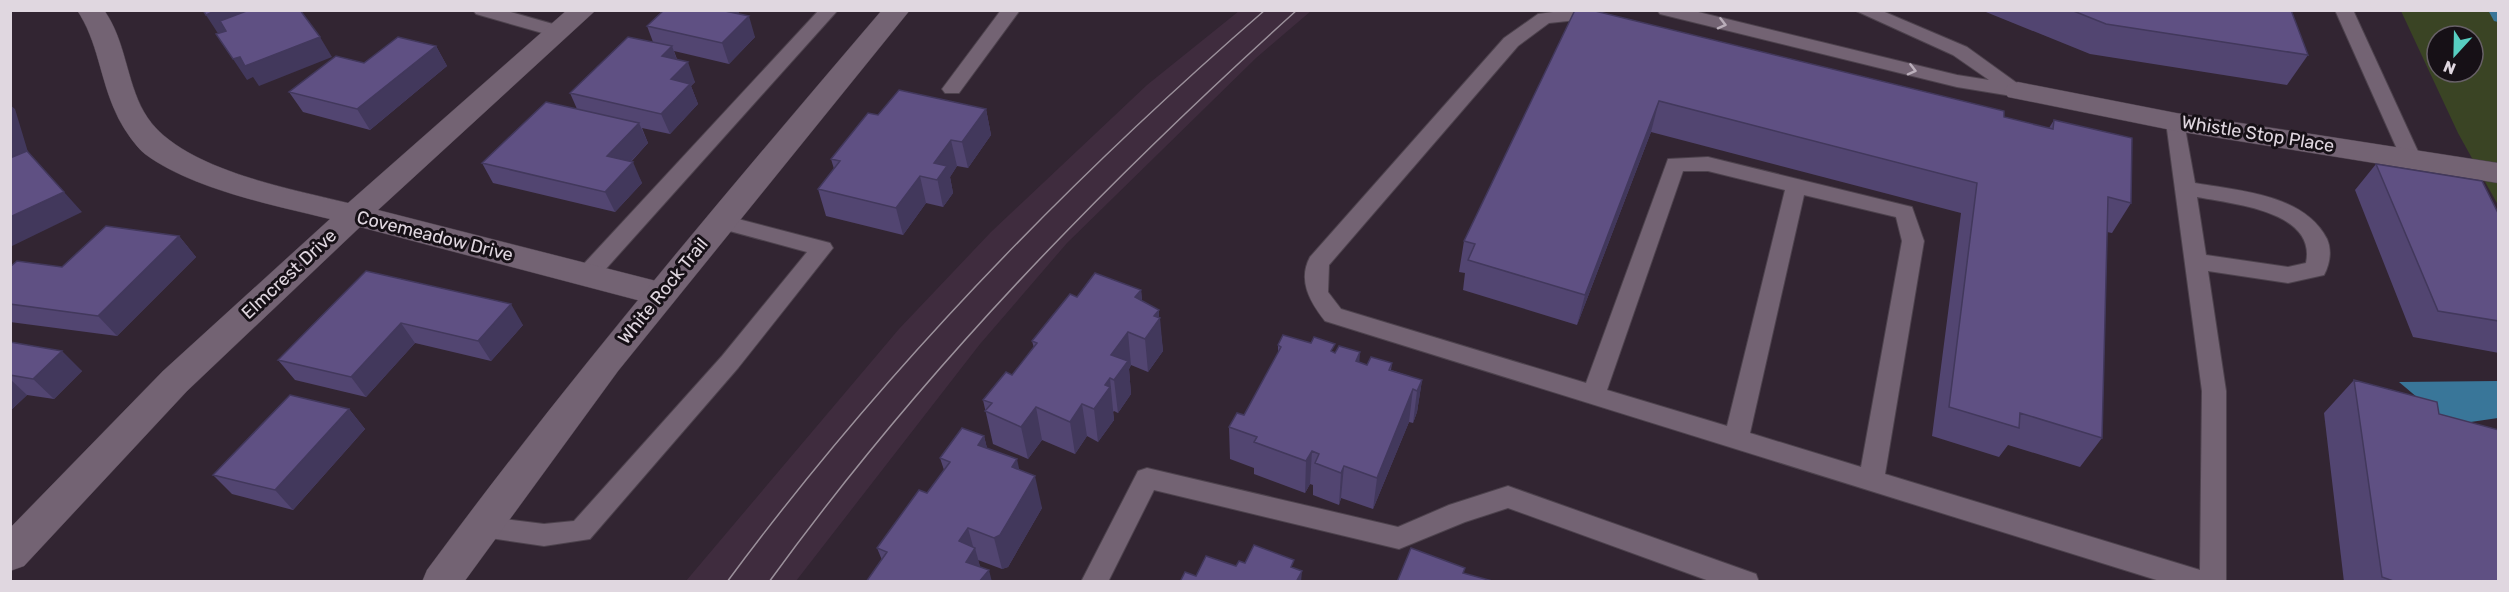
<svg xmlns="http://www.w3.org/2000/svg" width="2509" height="592" font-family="Rubik,sans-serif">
<rect width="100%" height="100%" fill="#322532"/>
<path fill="#3f2c3e" d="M1239 11H1311L1256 58 1067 243 980 344 796 581H686L899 329 991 232 1147 85Z"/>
<path fill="#3a4424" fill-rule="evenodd" d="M2401 11H2498V205L2458 133ZM2437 36H2473V72H2437Z"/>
<path fill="#397699" d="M2498 381V418L2450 425 2399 382Z"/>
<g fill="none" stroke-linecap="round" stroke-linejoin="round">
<path fill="#397699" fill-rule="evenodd" d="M2488 10H2498V22L2494 21Z"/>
<defs>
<path id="lane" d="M473 10H504L567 28 569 32 560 38 476 14Z
M819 10H838L595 281 587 283 579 281 576 275 579 269Z
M1001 10H1020L959 93H945L942 89 945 85Z
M1568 10H1594L1577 20 1549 23 1518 46 1329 265 1328 292 1341 309 1586 383 1668 159 1708 157 1912 207 1924 241 1885 474 2200 570 2202 391 2166 122 2169 117H2183L2195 183C2239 191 2304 194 2327 239 2332 250 2330 264 2324 275L2288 283 2208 271 2226 391V582H2163L1325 321C1311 303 1297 281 1310 257L1504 38 1538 14ZM1683 171H1708L1785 190 1727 426 1607 390ZM1804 195 1896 217 1902 241 1861 467 1750 433ZM2197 197C2233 204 2317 211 2306 263L2288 267 2206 255Z
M1657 10H1690L1957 75 1989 80 1953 55 1854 10H1880L1967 47 2028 91 2025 95 2018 97 1957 87 1660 14Z
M2335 10H2353L2421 158 2418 163H2404L2401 158Z
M719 214 830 243 833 248 738 368 590 539 544 546 470 535 466 527 470 519 479 516 544 524 574 521 722 356 807 252 711 226 708 221 711 216Z
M1147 468 1398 527 1449 505 1508 486 1756 574 1759 582H1712L1508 508 1465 522 1399 549 1154 490 1108 582H1081L1138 471Z"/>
<path id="street" d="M77 10H104C126 41 126 80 144 112 176 169 289 188 348 203L567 10H596L378 210 660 282 672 285 676 294 672 303 660 306 360 227 187 391 24 566 10 571V528L163 371 330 219C273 205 192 189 145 154 135 146 121 125 116 113 100 79 98 41 77 10Z
M2018 82 2176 113 2498 163V183L2176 131 2008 97 2004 91 2008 85Z"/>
<path id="secondary" d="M882 10H910L618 371 464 582H422L427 570C570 376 726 193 882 10Z"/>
</defs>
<use href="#lane" stroke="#4d424d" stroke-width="2"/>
<use href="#street" stroke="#4d424d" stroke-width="1"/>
<use href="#secondary" stroke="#4d424d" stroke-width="1"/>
<use href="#lane" fill="#736373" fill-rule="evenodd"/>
<use href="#street" fill="#736373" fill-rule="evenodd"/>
<use href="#secondary" fill="#736373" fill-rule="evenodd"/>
<path stroke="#9b909b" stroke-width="1.5" d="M727 582C883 371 1067 182 1265 10
M769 582C922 371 1104 184 1297 10"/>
</g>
<path fill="#524571" d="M664 10H741L737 14 755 37 729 64 674 51 677 59 695 82 691 86 698 104 670 134 642 128 648 143 631 162 642 183 615 212 493 183 482 163 577 109 570 93 653 42 647 26Z
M1575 10 2049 128 2054 120 2131 203 2112 233 2107 232 2102 438 2080 467 2008 445 1999 457 1932 436 1961 213 1651 132 1577 325 1463 290 1465 273 1459 272 1464 241Z
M1981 10H2291L2308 55 2287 85 2090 54Z
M436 46 447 66 370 130 303 112 289 92 364 63Z
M986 109 991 135 968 168 957 166 950 177 953 193 943 207 926 203 903 235 826 216 818 189 834 169 831 159 878 115Z
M2376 164 2499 215V353L2413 337 2355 190Z
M179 236 196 257 117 336 10 322V267H62Z
M366 271 523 325 491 361 415 343 366 397 295 380 278 360Z
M1141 290 1142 301 1159 318 1163 351 1148 372 1131 365 1129 369 1131 394 1118 413 1114 411 1113 412 1114 420 1098 442 1087 436 1075 454 1042 440 1028 459 993 444 983 400 1012 375 1034 348 1032 341 1077 297Z
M10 342 82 371 54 399 27 395 10 411Z
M1278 345 1334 352 1367 365 1392 363 1391 370 1422 380 1417 412 1413 423 1409 422 1373 509 1341 498 1339 505 1313 495V485L1310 484 1305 493 1254 474V468L1230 459 1229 427 1244 415 1278 353Z
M2354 380 2499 582H2344L2324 413Z
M349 409 365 429 293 510 232 494 213 475Z
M984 436 987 448 1020 470 1042 508 1008 567 1002 569 978 560 980 567 882 560 877 548 927 493 944 470 940 458Z"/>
<path fill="#42385c" d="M217 10H287L219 35 206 15Z
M715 10H741L722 30Z
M749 16 755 37 729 64 722 43Z
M320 37 332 57 259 86 253 77 247 80 233 59Z
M436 46 447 66 370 130 357 109Z
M672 46 679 66 662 56Z
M688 62 695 82 691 86 698 104 670 134 661 114 671 79Z
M1659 101 1651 132 1577 325 1585 295Z
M10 105 15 109 31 162 10 170Z
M986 109 991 135 968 168 962 142Z
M639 123 648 143 617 176 607 156Z
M951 140 957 166 950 177 953 193 943 207 934 163Z
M633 162 642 183 615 212 605 192Z
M920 176 926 203 903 235 896 208Z
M64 192 82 212 10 247V217Z
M179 236 196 257 117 336 98 316Z
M1141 290 1144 323 1135 297Z
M511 304 523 325 491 361 478 341Z
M1159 310V320L1160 318 1163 351 1148 372 1145 339 1154 316Z
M401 323 415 343 366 397 351 377Z
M1128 332 1131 365 1129 369 1131 394 1118 413 1111 355Z
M62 351 82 371 54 399 33 379Z
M1360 352 1358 385 1356 361Z
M1110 378 1114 420 1098 442 1094 409 1105 385Z
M10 379 27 395 10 411Z
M1422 380 1417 412 1413 423 1417 391Z
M1413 389 1409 422 1373 509 1377 478Z
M1082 404 1087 436 1075 454 1070 422Z
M1036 407 1042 440 1028 459 1021 427Z
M349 409 365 429 293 510 275 490Z
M984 436 992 469 978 445Z
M1312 451 1310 484 1305 493 1306 461Z
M1017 459 1024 491 1012 467Z
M1344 466 1341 498 1339 505 1341 473Z
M1035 476 1042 508 1008 567 1002 569 994 538Z
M968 528 974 550 975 548 983 577 989 570 992 582H972L959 541Z
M1302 571 1301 582H1296Z"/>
<path fill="#5f5083" stroke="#42385c" stroke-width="1.5" d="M203 10H217L206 15Z
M249 10H300L320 37 245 66 240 57 233 59 216 34 226 31 220 21Z
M664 10H720L749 16 722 43 647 26Z
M1575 10H1591L2004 111V117L2053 129 2054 120 2132 138 2131 203 2108 197 2102 438 2020 413 2019 428 1949 407 1977 183 1659 101 1585 295 1468 260 1475 244 1464 241Z
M2071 10H2291L2308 55 2106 24Z
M398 37 436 46 357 109 289 92 336 56 364 63Z
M628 37 672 46 662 56 688 62 671 79 690 84 661 114 570 93Z
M899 90 986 109 962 142 951 140 934 163 947 166 937 180 920 176 896 208 818 189 840 161 831 159 868 113 878 115Z
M546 102 639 123 607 156 633 162 605 192 482 163Z
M10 132 13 141 10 142Z
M27 151 64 192 10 217V158Z
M2376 164 2482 181 2499 215V321L2438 311Z
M106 226 179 236 98 316 10 304V267L17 261 62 267Z
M366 271 511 304 478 341 401 323 351 377 278 360Z
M1095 273 1141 290 1135 297 1159 310 1154 316 1160 318 1145 339 1128 332 1111 355 1128 361 1114 380 1110 378 1105 385 1110 387 1094 409 1082 404 1070 422 1036 407 1021 427 985 411 992 403 983 400 1006 372 1012 375 1037 343 1032 341 1070 294 1077 297Z
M1283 335 1311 343 1314 337 1335 344 1331 351 1335 353 1339 346 1360 352 1356 361 1367 365 1371 357 1392 363 1389 370 1422 380 1417 391 1413 389 1377 478 1344 466 1341 473 1315 463 1319 454 1312 451 1306 461 1254 442 1257 437 1229 427 1237 413 1244 415 1281 347 1278 345Z
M10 342 62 351 33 379 10 375Z
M2354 380 2437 402 2439 414 2499 430V582H2396L2382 577Z
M290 395 349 409 275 490 213 475Z
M962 428 984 436 978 445 1017 459 1012 467 1035 476 1000 535 994 538 968 528 959 541 975 548 966 562 989 570 979 582H866L887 552 877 548 919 490 927 493 950 462 940 458Z
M1254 545 1294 560 1291 567 1302 571 1296 582H1180L1185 572 1196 576 1206 556 1236 566 1239 561 1245 563Z
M1411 548 1465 568 1463 573 1496 582H1397Z"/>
<defs><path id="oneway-chevron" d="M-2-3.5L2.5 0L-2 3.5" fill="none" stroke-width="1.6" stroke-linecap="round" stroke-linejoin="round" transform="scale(1.5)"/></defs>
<g stroke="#baaeba">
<use href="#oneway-chevron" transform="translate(1722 24) rotate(14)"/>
<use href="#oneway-chevron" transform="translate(1912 70) rotate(14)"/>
</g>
<g text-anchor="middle" stroke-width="6" stroke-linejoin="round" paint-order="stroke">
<g font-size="18" fill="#e0d7e0" stroke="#161016">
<text transform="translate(2258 134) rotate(9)" y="6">Whistle Stop Place</text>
<text transform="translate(435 236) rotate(14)" y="6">Covemeadow Drive</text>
<text transform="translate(289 274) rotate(-43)" y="6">Elmcrest Drive</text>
<text transform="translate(663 291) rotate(-51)" y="6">White Rock Trail</text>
</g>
</g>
<rect width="2509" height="592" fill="none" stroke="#e0d7e0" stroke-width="24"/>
<g transform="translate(2455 54) rotate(202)"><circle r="28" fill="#161016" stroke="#676067" stroke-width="1.5"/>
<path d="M0-4.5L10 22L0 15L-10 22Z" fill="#57cec1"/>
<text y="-9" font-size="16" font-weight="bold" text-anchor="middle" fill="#e0d7e0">N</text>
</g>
</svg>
